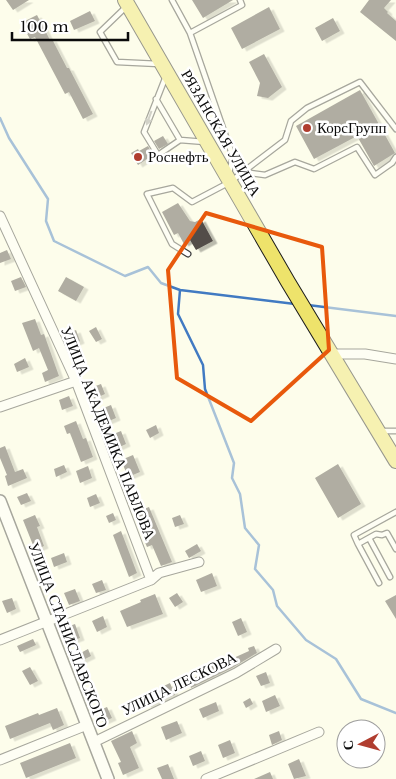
<svg xmlns="http://www.w3.org/2000/svg" width="396" height="779" font-family="'Libre Baskerville',serif">
<defs>
<filter id="shadow"><feDropShadow dx="4.5" dy="2.5" stdDeviation="0" flood-color="#0004"/></filter>
</defs>
<rect width="100%" height="100%" fill="#fdfdeb"/>
<g fill="none" stroke-linecap="round" stroke-linejoin="round">
<path stroke="#417ac2" stroke-width="2.5" d="M0 118 9 138 48 199 46 221 54 241 125 276 148 267 161 283 180 290 178 314 203 365 205 389 234 463 232 478 240 494 245 528 259 545 255 569 273 590 277 606 306 640 336 659 361 699 396 713
M180 290 295 304
M308 305 396 316"/>
</g>
<path fill="#534e49" filter="url(#shadow)" d="M6 0H29L13 10Z
M192 0H233L203 18Z
M369 0H391L384 8 388 12 387 13 396 21V41L360 12Z
M269 7 280 29 242 49 231 28Z
M90 11 95 21 74 30 70 21Z
M37 15 50 40 52 39 67 68H69L93 114 83 119 69 92 65 94 35 37 30 39 21 23Z
M333 18 340 31 322 41 315 28Z
M264 54 282 87 268 98 257 96 260 83 249 62Z
M360 90 395 153 374 166 357 136 314 159 296 126Z
M163 136 168 144 159 149 154 141Z
M148 146 153 155 138 165 131 153 138 149 139 151Z
M178 203 190 221 195 222 201 219 213 241 196 250 190 240 184 244 178 233 174 235 162 212Z
M7 250 11 259 0 263V253Z
M21 277 26 287 15 291 11 281Z
M66 277 84 287 76 301 58 291Z
M35 319 41 335 44 334 59 376 45 382 42 373 48 370 39 348 33 351 22 323Z
M96 327 102 339 96 342 89 331Z
M76 330 80 341 67 347 62 336Z
M25 358 29 367 17 372 14 364Z
M101 384 105 394 94 399 90 388Z
M69 396 73 406 62 410 59 400Z
M111 405 116 418 102 424 96 411Z
M76 421 83 439 86 438 93 457 81 462 70 433 67 434 64 426Z
M156 425 159 433 150 438 146 430Z
M121 431 126 444 111 451 106 437Z
M5 446 15 472 23 469 27 478 8 486 5 476 7 475 0 458V448Z
M133 455 140 472 128 477 121 460Z
M338 464 361 504 338 518 315 478Z
M64 465 67 472 56 477 54 469Z
M88 466 92 478 80 483 76 471Z
M27 493 31 501 21 505 17 497Z
M96 494 100 503 90 507 87 498Z
M149 507 172 562 161 566 152 545 147 547 140 531 143 530 136 512Z
M113 513 116 520 109 523 106 516Z
M35 515 40 526 37 527 44 546 35 550 23 520Z
M180 515 184 524 175 527 172 518Z
M121 531 137 573 129 577 113 535Z
M197 544 201 551 189 558 185 551Z
M64 553 67 562 54 567 51 558Z
M212 573 217 586 201 592 196 580Z
M102 580 106 590 96 593 92 584Z
M75 589 80 601 69 605 64 593Z
M177 593 183 602 175 607 169 598Z
M155 594 163 614 127 627 120 611 141 602 140 600Z
M396 595V619L385 601Z
M12 598 16 609 7 613 2 601Z
M103 616 107 627 97 632 92 621Z
M241 618 247 632 238 636 232 622Z
M75 624 80 638 72 641 67 627Z
M33 639 36 645 20 652 17 646Z
M254 646 257 653 232 668 191 688 188 680 203 674 200 668 229 660 249 651 248 648Z
M88 649 91 656 81 661 77 655Z
M30 667 38 681 30 685 22 671Z
M266 672 270 683 261 686 256 676Z
M170 683 175 695 147 706 143 696Z
M275 695 280 706 266 712 262 701Z
M250 698 253 704 246 708 243 702Z
M216 702 219 711 203 718 199 709Z
M107 707 112 718 103 722 98 711Z
M57 708 64 725 53 730 50 723 10 739 5 726 38 713 39 715Z
M177 721 182 733 166 740 161 727Z
M132 731 137 743 130 747 139 768 123 775 118 763 121 762 111 741Z
M279 731 282 740 272 745 269 735Z
M230 740 235 753 223 758 218 745Z
M70 743 76 758 26 778 20 763Z
M201 751 205 761 193 766 189 756Z
M299 759 306 776 294 779 288 764Z
M168 764 174 779H162L157 768Z
M270 772 273 779H254Z"/>
<g fill="none" stroke-linecap="round" stroke-linejoin="round">
<defs>
<path id="service" d="M172 0 190 33 233 157 229 173
M127 6 100 32 117 62 159 64
M190 33 242 5 240 0
M166 76 144 132 158 155 180 140 205 142
M156 99 180 140
M243 172 265 175 295 162 314 169 357 147 375 175 392 163 396 157
M188 254 172 244 147 194 173 188 192 202 230 182 285 140 291 121 307 108 360 82 396 129
M380 431H396
M396 512 354 535 358 544 376 534 382 535 387 533 396 549
M369 538 390 577
M358 544 379 583"/>
<path id="minor" d="M0 216 76 381 151 580
M332 354H365L396 359
M0 407 76 381
M0 640 151 580 159 573 199 562
M94 742 236 673 276 649
M0 760 87 725
M206 779 319 732"/>
<path id="tertiary" d="M0 501 108 779"/>
<path id="primary" d="M125 0 288 282 396 461"/>
</defs>
<use href="#service" stroke="#3e3e3e" stroke-width="7"/>
<use href="#minor" stroke="#3e3e3e" stroke-width="11"/>
<use href="#tertiary" stroke="#3e3e3e" stroke-width="14"/>
<use href="#primary" stroke="#1c1c1c" stroke-width="16"/>
<use href="#service" stroke="#fff" stroke-width="4.5"/>
<use href="#minor" stroke="#fff" stroke-width="9"/>
<use href="#tertiary" stroke="#fff" stroke-width="11"/>
<use href="#primary" stroke="#eee36b" stroke-width="14"/>
</g>
<defs><path id="oneway-solid" d="M-6-.8H1V-3.2L6.5 0L1 3.2V.8H-6Z" transform="scale(1.25)"/></defs>
<use fill="#9d9d9d" href="#oneway-solid" transform="translate(149 118) rotate(110)"/>
<path d="M0 0H396V779H0ZM206 213 322 247 329 350 251 421 177 378 168 270Z" fill="#fdfdeb" fill-opacity=".55" fill-rule="evenodd"/>
<path fill="none" stroke="#e8590c" stroke-width="4" stroke-linejoin="round" d="M206 213 322 247 329 350 251 421 177 378 168 270Z"/>
<g fill="#b03d2f" stroke="#fff" stroke-width="2">
<circle cx="307" cy="128" r="5"/>
<circle cx="138" cy="157" r="5"/>
</g>
<g text-anchor="middle" stroke-width="5" stroke-linejoin="round" paint-order="stroke">
<g font-size="15" fill="#0b0b0b" stroke="#fff" text-anchor="start">
<text x="317" y="133">КорсГрупп</text>
<text x="148" y="162">Роснефть</text>
</g>
<g font-size="15" fill="#0b0b0b" stroke="#fff">
<text transform="translate(221 133) rotate(60)" y="5">РЯЗАНСКАЯ УЛИЦА</text>
<text transform="translate(108 433) rotate(68)" y="5">УЛИЦА АКАДЕМИКА ПАВЛОВА</text>
<text transform="translate(68 635) rotate(69)" y="5">УЛИЦА СТАНИСЛАВСКОГО</text>
<text transform="translate(179 684) rotate(-26)" y="5">УЛИЦА ЛЕСКОВА</text>
</g>
</g>
<g transform="translate(361 744) rotate(264)"><circle r="24" fill="#ffffff" stroke="#9d9d9d"/>
<path d="M0-4L9 19L0 12L-9 19Z" fill="#b03d2f"/>
<text y="-8" font-size="14" font-weight="bold" text-anchor="middle" fill="#0b0b0b">С</text>
</g>
<path d="M12 32v8h116v-8" fill="none" stroke="#0b0b0b" stroke-width="2.5"/>
<text x="20" y="32" font-size="15" fill="#0b0b0b" stroke="#ffffff" stroke-width="4" paint-order="stroke">100 m</text>
</svg>
